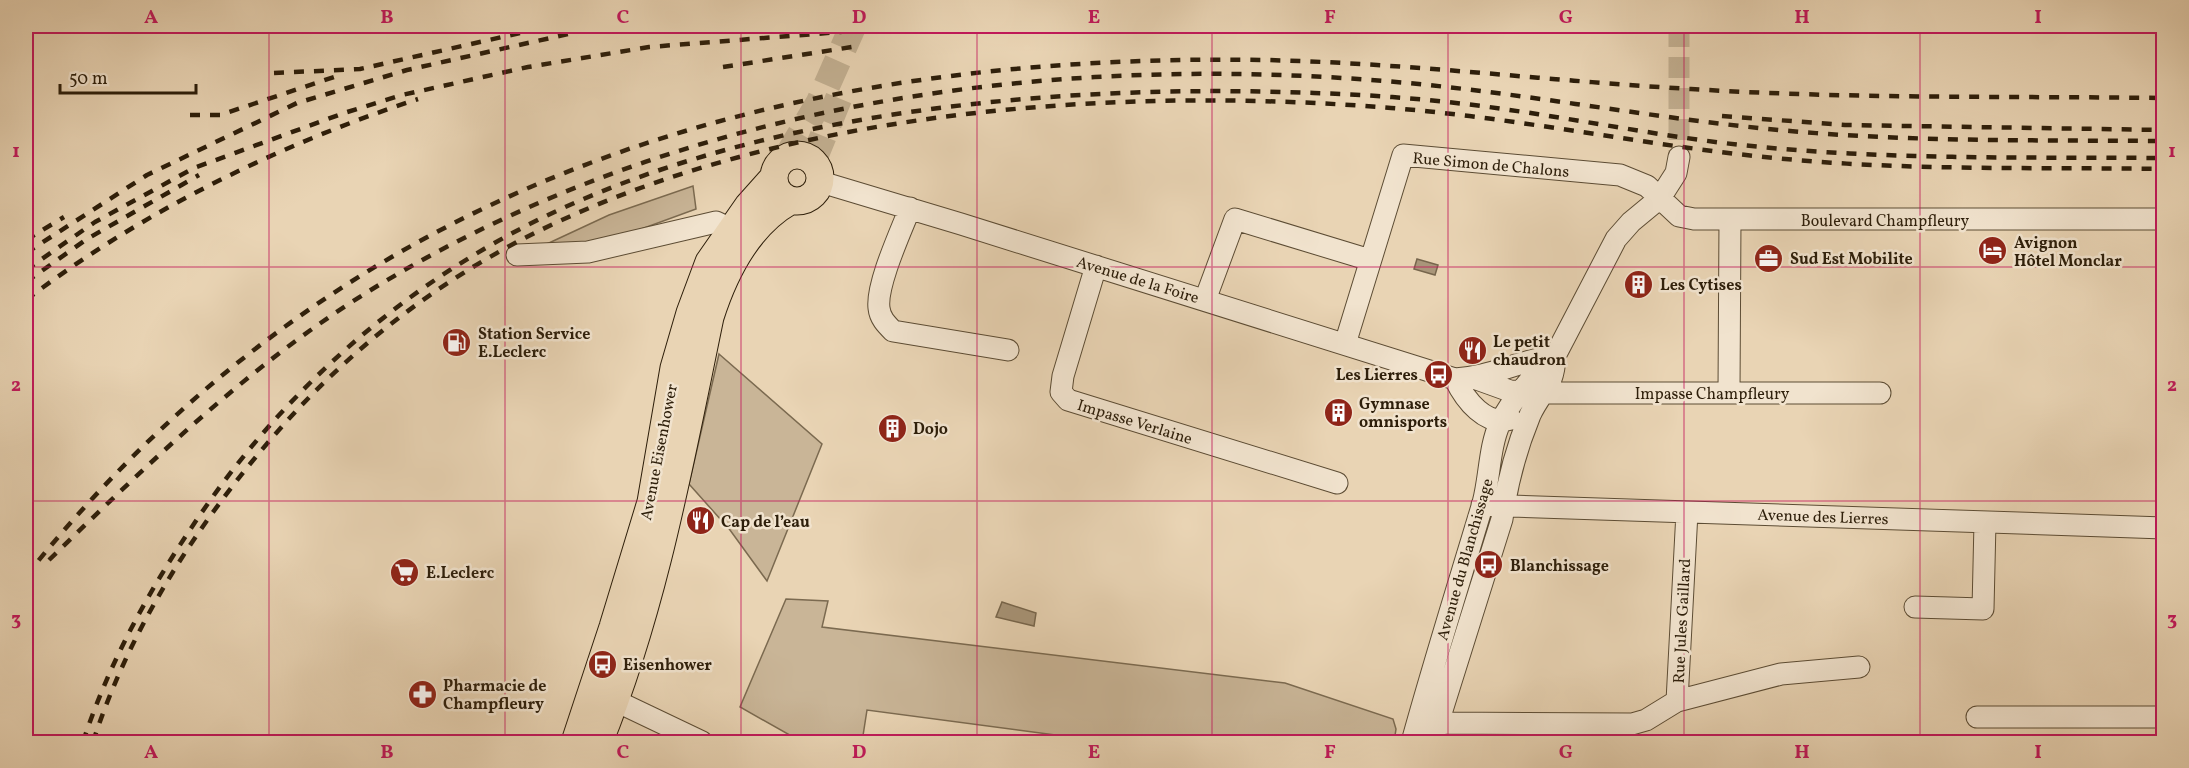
<svg xmlns="http://www.w3.org/2000/svg" width="2189" height="768" font-family="Vollkorn,serif">
<rect width="100%" height="100%" fill="#e9d4b4"/>
<filter id="stains"><feTurbulence type="fractalNoise" baseFrequency=".00333" numOctaves="4"/><feColorMatrix values="0 0 0 0 .2 0 0 0 0 .09 0 0 0 0 .02 0 0 0 .5 -.17"/></filter>
<radialGradient id="worn" r=".72"><stop offset=".6" stop-color="#630" stop-opacity="0"/><stop offset="1" stop-color="#630" stop-opacity=".3"/></radialGradient>
<path fill="#c9b597" stroke="#7b6a50" stroke-width="1.5" d="M693 186 696 209 614 239 536 249 609 215Z
M719 354 822 444 767 581 730 530 689 484Z
M786 599 828 601 822 627 1285 683 1393 719 1396 729 1394 742H1108L867 710 862 742H802L740 707Z"/>
<path fill="#a9967a" stroke="#77664d" stroke-width="1.5" d="M1417 259 1438 265 1435 275 1414 269Z
M1002 602 1036 613 1034 626 996 617Z"/>
<g fill="none" stroke-linecap="round" stroke-linejoin="round">
<path stroke="#c3b092" stroke-width="21" stroke-dasharray="21 10" stroke-linecap="butt" d="M1679 26V157"/>
<path stroke="#c3b092" stroke-width="27" stroke-dasharray="27 14" stroke-linecap="butt" d="M787 157 819 103 853 26
M813 161 842 90"/>
<defs>
<path id="minor" d="M821 182 961 224 1455 379C1491 377 1520 360 1555 356
M910 208C901 231 876 285 879 308 880 318 886 324 893 331L1008 350
M517 255 588 252 716 222 731 229
M1096 266 1063 376 1061 392 1068 400 1337 483
M1205 300 1235 219 1370 260
M1345 344 1403 155 1620 175 1647 186 1679 216 1694 219H2164
M1474 378 1510 391 1555 393H1880
M1455 379C1465 400 1486 427 1511 419
M1729 393 1730 220
M1482 505 2164 528
M1915 607 1983 609 1985 522
M616 701 702 742
M1677 701 1781 674 1859 667
M1977 717H2164
M1438 723 1632 724 1646 720 1677 701 1687 512
M1412 742C1434 662 1459 583 1483 503 1490 477 1489 447 1500 423 1512 399 1535 373 1555 356L1616 239 1631 222 1660 198 1676 173 1679 157
M1432 742 1502 519C1507 483 1516 449 1530 415 1542 389 1554 388 1555 356"/>
<path id="major" d="M774 178a23 23 0 1 1 46 0a23 23 0 1 1-46 0Z
M575 742 613 627 651 502 674 368 690 313 709 262 748 206 773 178
M599 742C654 607 680 461 710 317 724 273 748 225 790 201"/>
</defs>
<use href="#minor" stroke="#5c4c34" stroke-width="23"/>
<use href="#major" stroke="#2d1e0a" stroke-width="29"/>
<use href="#minor" stroke="#f1e3ce" stroke-width="21"/>
<use href="#major" stroke="#e9d4b4" stroke-width="27"/>
<path stroke="#2d1e0a" stroke-width="4.5" stroke-dasharray="10 10" stroke-linecap="butt" d="M723 67 852 47
M274 73 360 69 551 26
M190 115H220L343 74
M1722 116 1845 125 2164 130
M26 240 64 217
M26 253 147 175 297 103 407 70 604 26
M26 270 95 222 194 168 344 113 402 95 528 67 649 47 917 26
M26 282 87 239 199 175
M26 300C143 211 278 145 418 99
M49 560C152 460 256 359 379 285 679 104 1040 53 1385 81 1521 92 1654 119 1790 131 1914 142 2039 140 2164 141
M26 576C341 181 775 52 1265 60 1407 63 1549 81 1691 89 1848 99 2006 96 2164 98
M83 742C111 656 157 576 209 502 287 392 388 301 507 236 737 110 1056 83 1314 93 1377 95 1441 100 1503 109 1589 121 1674 139 1761 147 1895 160 2030 157 2164 158
M93 742C131 624 204 513 286 422 352 349 430 288 517 242 769 110 1111 85 1391 108 1520 118 1647 146 1775 158 1904 171 2034 167 2164 169"/>
</g>
<path fill="none" stroke="#c2185b" stroke-width="1.5" stroke-opacity="0.55" d="M269 26V742M505 26V742M741 26V742M977 26V742M1212 26V742M1448 26V742M1684 26V742M1920 26V742M26 267H2164M26 501H2164"/>
<defs>
<symbol id="hotel-disc" viewBox="-11 -11 22 22"><circle r="9.5" fill="#8f2418" stroke="#f1e3ce"/><path d="M-6-4.5h1.5V1H6V5H4.5V3h-9V5H-6ZM-4 0a1.8 1.8 0 1 1 3.6 0ZM.5 0V-2.5h3Q6-2.5 6 0Z" fill="#fff"/></symbol>
<symbol id="office-disc" viewBox="-11 -11 22 22"><circle r="9.5" fill="#8f2418" stroke="#f1e3ce"/><path d="M-6-3h4V-5.5h4V-3h4V5H-6ZM-1-4.5V-3h2v-1.5ZM-6 0V1H6V0Z" fill="#fff"/></symbol>
<symbol id="building-disc" viewBox="-11 -11 22 22"><circle r="9.5" fill="#8f2418" stroke="#f1e3ce"/><path d="M-4-6H4V6H1V3H-1V6H-4ZM-2.5-4.3h1.7v1.8h-1.7ZM.8-4.3h1.7v1.8H.8ZM-2.5-1h1.7V.8h-1.7ZM.8-1h1.7V.8H.8Z" fill="#fff"/></symbol>
<symbol id="fuel-disc" viewBox="-11 -11 22 22"><circle r="9.5" fill="#8f2418" stroke="#f1e3ce"/><path d="M-5.5-6h7V0h2V4h1.3V-2.5L3-4.5l.8-.8L6-3V5H2.5V1h-1V6h-7ZM-4.2-4.7v3.2H.2V-4.7Z" fill="#fff"/></symbol>
<symbol id="restaurant-disc" viewBox="-11 -11 22 22"><circle r="9.5" fill="#8f2418" stroke="#f1e3ce"/><path d="M-5-6h1v4h1v-4h1v4h1v-4h1v5L-1.5 .5V6h-2V.5L-5-1ZM5-6V6H3V1.5H1.5Q1.5-4 5-6Z" fill="#fff"/></symbol>
<symbol id="bus-disc" viewBox="-11 -11 22 22"><circle r="9.5" fill="#8f2418" stroke="#f1e3ce"/><path d="M-5-6H5V4H4V6H2V4H-2V6H-4V4H-5ZM-3.5-4V0h7V-4ZM-3.5 1.2v1.5H-2V1.2ZM2 1.2v1.5H3.5V1.2Z" fill="#fff"/></symbol>
<symbol id="supermarket-disc" viewBox="-11 -11 22 22"><circle r="9.5" fill="#8f2418" stroke="#f1e3ce"/><path d="M-6-5.5h2.5l.6 2H6L4.5 2H-2.5L-4.4-4H-6ZM-1.5 3.2a1.3 1.3 0 1 0 .1 0ZM3 3.2a1.3 1.3 0 1 0 .1 0Z" fill="#fff"/></symbol>
<symbol id="pharmacy-disc" viewBox="-11 -11 22 22"><circle r="9.5" fill="#8f2418" stroke="#f1e3ce"/><path d="M-2-6h4v4h4v4h-4v4h-4v-4h-4v-4h4Z" fill="#fff"/></symbol>
</defs>
<g fill-rule="evenodd">
<use href="#hotel-disc" x="1976" y="234" width="33" height="33"/>
<use href="#office-disc" x="1752" y="242" width="33" height="33"/>
<use href="#building-disc" x="1622" y="268" width="33" height="33"/>
<use href="#fuel-disc" x="440" y="326" width="33" height="33"/>
<use href="#restaurant-disc" x="1456" y="334" width="33" height="33"/>
<use href="#bus-disc" x="1422" y="358" width="33" height="33"/>
<use href="#building-disc" x="1322" y="396" width="33" height="33"/>
<use href="#building-disc" x="876" y="412" width="33" height="33"/>
<use href="#restaurant-disc" x="684" y="504" width="33" height="33"/>
<use href="#bus-disc" x="1472" y="548" width="33" height="33"/>
<use href="#supermarket-disc" x="388" y="556" width="33" height="33"/>
<use href="#bus-disc" x="586" y="648" width="33" height="33"/>
<use href="#pharmacy-disc" x="406" y="678" width="33" height="33"/>
</g>
<g text-anchor="middle" stroke-width="5" stroke-linejoin="round" paint-order="stroke">
<g font-size="16" fill="#2d1e0a" stroke="#f1e3ce">
<text transform="translate(1491 164) rotate(5)" y="6">Rue Simon de Chalons</text>
<text x="1885" y="226">Boulevard Champfleury</text>
<text transform="translate(1138 279) rotate(17)" y="6">Avenue de la Foire</text>
<text x="1712" y="399">Impasse Champfleury</text>
<text transform="translate(1135 421) rotate(17)" y="6">Impasse Verlaine</text>
<text transform="translate(658 452) rotate(-79)" y="6">Avenue Eisenhower</text>
<text transform="translate(1823 516) rotate(2)" y="6">Avenue des Lierres</text>
<text transform="translate(1464 559) rotate(-74)" y="6">Avenue du Blanchissage</text>
<text transform="translate(1681 621) rotate(-87)" y="6">Rue Jules Gaillard</text>
</g>
<g font-size="16" font-weight="bold" fill="#2d1e0a" stroke="#f1e3ce" text-anchor="start">
<text x="2014" y="248">Avignon<tspan x="2014" dy="18">Hôtel Monclar</tspan></text>
<text x="1790" y="264">Sud Est Mobilite</text>
<text x="1660" y="290">Les Cytises</text>
<text x="478" y="339">Station Service<tspan x="478" dy="18">E.Leclerc</tspan></text>
<text x="1493" y="347">Le petit<tspan x="1493" dy="18">chaudron</tspan></text>
<text x="1418" y="380" text-anchor="end">Les Lierres</text>
<text x="1359" y="409">Gymnase<tspan x="1359" dy="18">omnisports</tspan></text>
<text x="913" y="434">Dojo</text>
<text x="721" y="527">Cap de l’eau</text>
<text x="1510" y="571">Blanchissage</text>
<text x="426" y="578">E.Leclerc</text>
<text x="623" y="670">Eisenhower</text>
<text x="443" y="691">Pharmacie de<tspan x="443" dy="18">Champfleury</tspan></text>
</g>
</g>
<rect width="2189" height="768" fill="none" stroke="#e9d4b4" stroke-width="66"/>
<path d="M60 84v9h136v-9" fill="none" stroke="#2d1e0a" stroke-width="3"/>
<text x="69" y="84" font-size="18" fill="#2d1e0a" stroke="#f1e3ce" stroke-width="4.5" paint-order="stroke">50 m</text>
<rect x="33" y="33" width="2123" height="702" fill="none" stroke="#c2185b" stroke-width="2"/>
<g font-size="20" text-anchor="middle" font-weight="bold" fill="#c2185b">
<text x="151" y="23">A</text>
<text x="387" y="23">B</text>
<text x="623" y="23">C</text>
<text x="859" y="23">D</text>
<text x="1094" y="23">E</text>
<text x="1330" y="23">F</text>
<text x="1566" y="23">G</text>
<text x="1802" y="23">H</text>
<text x="2038" y="23">I</text>
<text x="16" y="157">1</text>
<text x="2172" y="157">1</text>
<text x="16" y="391">2</text>
<text x="2172" y="391">2</text>
<text x="16" y="625">3</text>
<text x="2172" y="625">3</text>
<text x="151" y="758">A</text>
<text x="387" y="758">B</text>
<text x="623" y="758">C</text>
<text x="859" y="758">D</text>
<text x="1094" y="758">E</text>
<text x="1330" y="758">F</text>
<text x="1566" y="758">G</text>
<text x="1802" y="758">H</text>
<text x="2038" y="758">I</text>
</g>
<rect width="100%" height="100%" filter="url(#stains)"/>
<rect width="100%" height="100%" fill="url(#worn)"/>
</svg>
